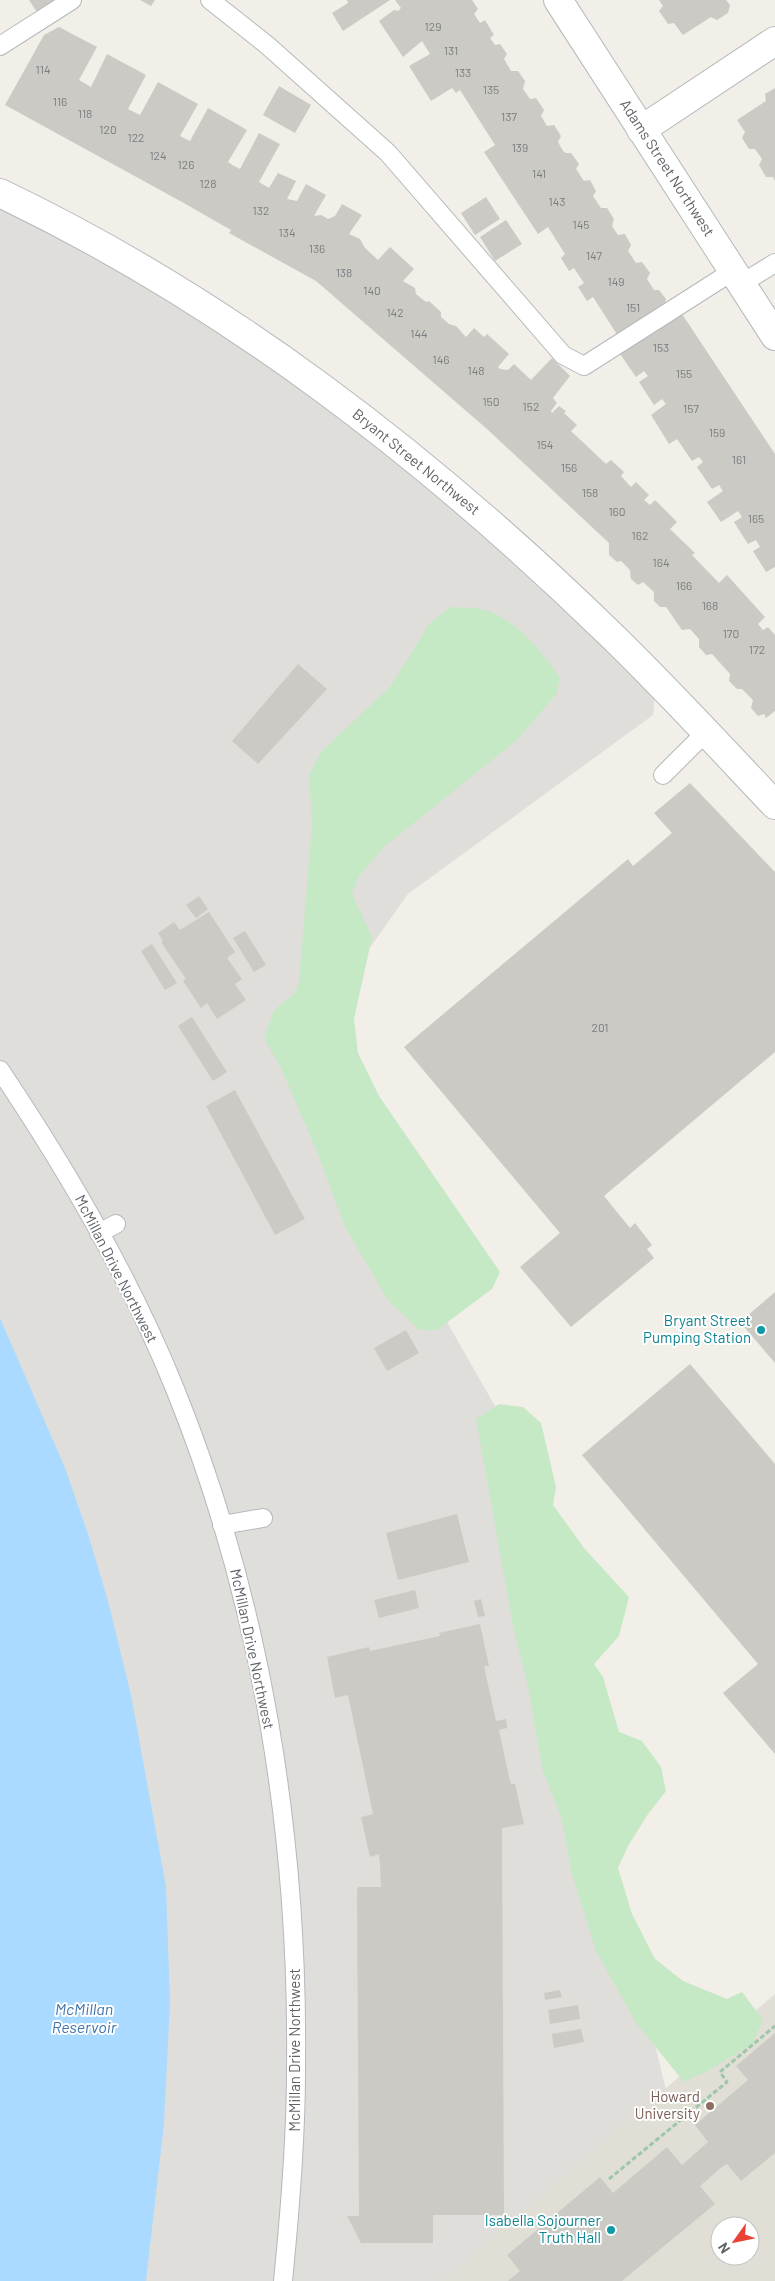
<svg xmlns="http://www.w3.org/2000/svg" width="775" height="2281" font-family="Barlow,sans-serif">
<rect width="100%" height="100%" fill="#f1efe8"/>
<path fill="#e0deda" d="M0 195 379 430 656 679 653 715 408 894 315 1025 376 1198 511 1434 672 2116 465 2281H0Z"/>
<path fill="#e1ded6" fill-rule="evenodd" d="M775 1994V2281H443L515 2218ZM720 2226H750V2256H720Z"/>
<path fill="#c5e8c5" d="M450 607C460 608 471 607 481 609 515 617 540 650 560 677L557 693 518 739 384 847 359 876 352 894 372 937 354 1019 358 1053 379 1096 500 1272 492 1289 437 1330H419L388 1300 345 1227 316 1149 280 1066 266 1042V1032L274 1010 295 993 299 981 312 823 309 775 322 751 391 686 429 624Z
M499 1404 523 1407 541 1423 556 1487 553 1505 584 1548 629 1597 619 1636 594 1664 603 1677 619 1732 642 1741 661 1767 666 1791 648 1814 628 1846 618 1868 632 1914 655 1959 683 1981 727 1999 742 1992 763 2020 753 2043 713 2068 684 2082 636 2023 596 1951 572 1874 562 1820 542 1768 528 1687 513 1626 476 1419Z"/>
<path fill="#aadaff" d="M0 1318 65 1468 88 1534 108 1601 131 1695 166 1886 170 2002 164 2124 146 2281H0Z"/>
<path fill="#cccac5" d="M29 0H56L37 12Z
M140 0H155L151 6Z
M347 0H390L343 31 332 13 348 3Z
M395 0H472L478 9 474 14 480 23 485 20 494 35 490 38 495 45 500 44 507 54 504 59 511 71H518L525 81 523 89 530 99 536 98 544 110 541 116 547 126 554 125 561 136 558 142 563 151 566 153H571L579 164 576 169 584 181 590 180 596 191 593 196 601 208H607L614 219 612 226 618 235 625 234 631 245 628 251 636 263 642 262 650 273 647 279 654 290H659L666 299 664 306 618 336 593 297 587 301 578 287 584 283 574 268 569 271 561 258 565 254 548 227 538 234 484 152 495 145 460 90 456 93 452 88 431 101 409 66 430 54 422 41 403 57 379 21 394 10 398 11 401 8Z
M659 0H726L730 5 728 13 717 20 711 17 683 35 674 23 668 24 659 11 663 6Z
M59 27 97 47 79 80 91 87 107 54 146 75 128 109 140 115 158 82 198 104 180 136 190 141 208 108 247 130 228 162 234 166 240 169 259 133 280 144 259 182 269 188 278 173 296 181 287 199 297 201 306 184 326 195 314 216 321 215 328 219 335 216 342 204 362 215 349 234 360 239 365 248 378 260 390 247 414 269 403 281 415 288 416 294 426 302 429 301 441 312V317L449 324 456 326 466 337 474 328 484 337 487 334 509 354 498 367 500 369 508 370 514 364 531 380 552 358 570 376 553 398 557 403 551 411 552 413 559 406 566 411 564 413 577 425 571 431 606 464 611 460 624 472 621 476 631 487 636 482 649 495 644 500 650 505 655 500 677 522 670 529 695 553 692 555 719 583 727 575 765 617 758 624 763 630 768 627 775 635V711L766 718 764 714 758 716 751 708 753 700 742 689H737L729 681 730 674 712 654 706 655 699 647V639L690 629 682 630 666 607H660L654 601V592L643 582 638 585 631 579 630 570 621 561 617 562 609 555V543L487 429 316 281 229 233 231 230 182 202 5 105 44 35Z
M279 86 311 105 295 133 263 115Z
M775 88V181L773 177H766L759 165 762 159 755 149H749L742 138 745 132 737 120 766 101 765 94Z
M486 197 500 219 475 235 461 213Z
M506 220 522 244 495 261 480 237Z
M682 314 775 454V567L766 572 753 551 760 547 756 540 748 544 734 522 742 517 738 511 721 522 707 502 723 491 719 485 712 489 697 467 703 462 699 457 692 461 677 439 669 444 651 415 666 404 662 399 654 405 639 382 648 376 644 371 636 377 620 354Z
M298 664 327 689 258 764 232 741Z
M690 783 775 872V1052L604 1196 630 1228 635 1223 652 1245 647 1249 654 1258 571 1327 520 1267 560 1233 404 1047 628 859 633 866 672 833 654 813Z
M199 896 208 909 196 918 186 905Z
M209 912 235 952 227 958 242 979 235 984 246 1000 217 1019 207 1003 201 1008 183 981 186 979 161 942 163 941 158 933 174 922 180 930Z
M245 931 266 965 254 972 233 938Z
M152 944 177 983 165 990 141 951Z
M192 1017 227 1072 213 1081 178 1026Z
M235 1090 305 1219 275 1235 206 1106Z
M775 1292V1363L740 1322Z
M406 1330 419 1353 387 1371 374 1348Z
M690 1364 775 1464V1754L723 1693 758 1664 582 1455Z
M457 1514 469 1562 398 1580 386 1533Z
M415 1590 419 1608 379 1618 374 1600Z
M481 1599 485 1616 478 1617 474 1601Z
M480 1624 489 1666H484L496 1721 506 1719 507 1728 499 1730 509 1777 511 1784H515L524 1824 502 1828V1831L504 2215H433V2243H361L347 2216H359L357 1891 358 1887H381L380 1864 379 1854 370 1857 361 1817 373 1814 348 1695 335 1698 327 1657 369 1647 370 1651 440 1636 439 1633Z
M560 1990 562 1997 545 2000 544 1993Z
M578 2005 580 2019 550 2024 548 2010Z
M581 2029 584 2042 554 2048 552 2034Z
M775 2033V2153L741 2181 727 2164 722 2167 700 2186 715 2204 622 2281H508L520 2271 507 2255 600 2177 613 2193 667 2147 682 2165 708 2142 695 2125 748 2080 736 2066Z"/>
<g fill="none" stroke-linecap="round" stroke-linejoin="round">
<defs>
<path id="lane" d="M210 0 267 45 388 153 563 355 584 366 733 271
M0 46 72 0
M741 284 775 263
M663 775 706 732
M0 1070C67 1170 130 1277 175 1389 262 1604 299 1839 296 2071 296 2141 290 2211 283 2281
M99 1233 116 1224
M222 1525 263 1518"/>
<path id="street" d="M558 0 775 336
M641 130 775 41
M0 193C228 302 428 457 608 632 666 688 720 747 775 805"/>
</defs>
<use href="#lane" stroke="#b5b8bc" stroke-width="20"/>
<use href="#street" stroke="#b5b8bc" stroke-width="30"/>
<path stroke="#9cc7a9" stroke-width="3" stroke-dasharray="5 2.5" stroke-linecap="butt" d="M609 2179 727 2082 720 2072 775 2026"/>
<use href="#lane" stroke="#fff" stroke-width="18"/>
<use href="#street" stroke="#fff" stroke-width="28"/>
</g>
<g fill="#0f9aa8" stroke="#fff" stroke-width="2">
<circle cx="761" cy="1330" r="5"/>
<circle cx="611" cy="2230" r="5"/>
</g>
<circle fill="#8d6e63" stroke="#fff" stroke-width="2" cx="710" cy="2106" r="5"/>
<g text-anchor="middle" stroke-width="4" stroke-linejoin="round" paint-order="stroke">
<g font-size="12" fill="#7a7d7f">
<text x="433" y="31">129</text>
<text x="451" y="55">131</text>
<text x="43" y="74">114</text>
<text x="463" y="77">133</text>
<text x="491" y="94">135</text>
<text x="60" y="106">116</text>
<text x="85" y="118">118</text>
<text x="509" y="121">137</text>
<text x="108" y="134">120</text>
<text x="136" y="142">122</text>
<text x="520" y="152">139</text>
<text x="158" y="160">124</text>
<text x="186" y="169">126</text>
<text x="539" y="178">141</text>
<text x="208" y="188">128</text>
<text x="557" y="206">143</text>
<text x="261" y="215">132</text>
<text x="581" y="229">145</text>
<text x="287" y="237">134</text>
<text x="317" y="253">136</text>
<text x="594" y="260">147</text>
<text x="344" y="277">138</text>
<text x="616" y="286">149</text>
<text x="372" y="295">140</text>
<text x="633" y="312">151</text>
<text x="395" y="317">142</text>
<text x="419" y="338">144</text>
<text x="661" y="352">153</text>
<text x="441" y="364">146</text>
<text x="476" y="375">148</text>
<text x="684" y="378">155</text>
<text x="491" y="406">150</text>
<text x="531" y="411">152</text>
<text x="691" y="413">157</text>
<text x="717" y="437">159</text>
<text x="545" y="449">154</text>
<text x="739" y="464">161</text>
<text x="569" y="472">156</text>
<text x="590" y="497">158</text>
<text x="617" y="516">160</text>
<text x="756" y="523">165</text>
<text x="640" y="540">162</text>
<text x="661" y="567">164</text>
<text x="684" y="590">166</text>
<text x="710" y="610">168</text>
<text x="731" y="638">170</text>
<text x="757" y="654">172</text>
<text x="600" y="1032">201</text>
</g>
<g font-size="15" fill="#5f6368" stroke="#fff">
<text transform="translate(667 168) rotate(57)" y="5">Adams Street Northwest</text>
<text transform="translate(416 462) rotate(39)" y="5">Bryant Street Northwest</text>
<text transform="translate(116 1269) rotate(63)" y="5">McMillan Drive Northwest</text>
<text transform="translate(252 1649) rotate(78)" y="5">McMillan Drive Northwest</text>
<text transform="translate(295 2050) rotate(-90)" y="5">McMillan Drive Northwest</text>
</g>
<g font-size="15" fill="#0d838f" stroke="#fff" text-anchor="end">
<text x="751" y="1326">Bryant Street<tspan x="751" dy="17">Pumping Station</tspan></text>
<text x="601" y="2226">Isabella Sojourner<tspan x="601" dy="17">Truth Hall</tspan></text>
</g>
<g font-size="15" fill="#785e54" stroke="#fff" text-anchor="end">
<text x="700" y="2102">Howard<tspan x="700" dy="17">University</tspan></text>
</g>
<g font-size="16" font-style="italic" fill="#4174aa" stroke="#fff">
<text x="84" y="2015">McMillan<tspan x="84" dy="18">Reservoir</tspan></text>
</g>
</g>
<g transform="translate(735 2241) rotate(237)"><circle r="24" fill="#ffffff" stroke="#bfc1c3"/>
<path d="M0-4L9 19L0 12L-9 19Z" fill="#ea4335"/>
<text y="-8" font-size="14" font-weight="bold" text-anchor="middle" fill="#5f6368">N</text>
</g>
</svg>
